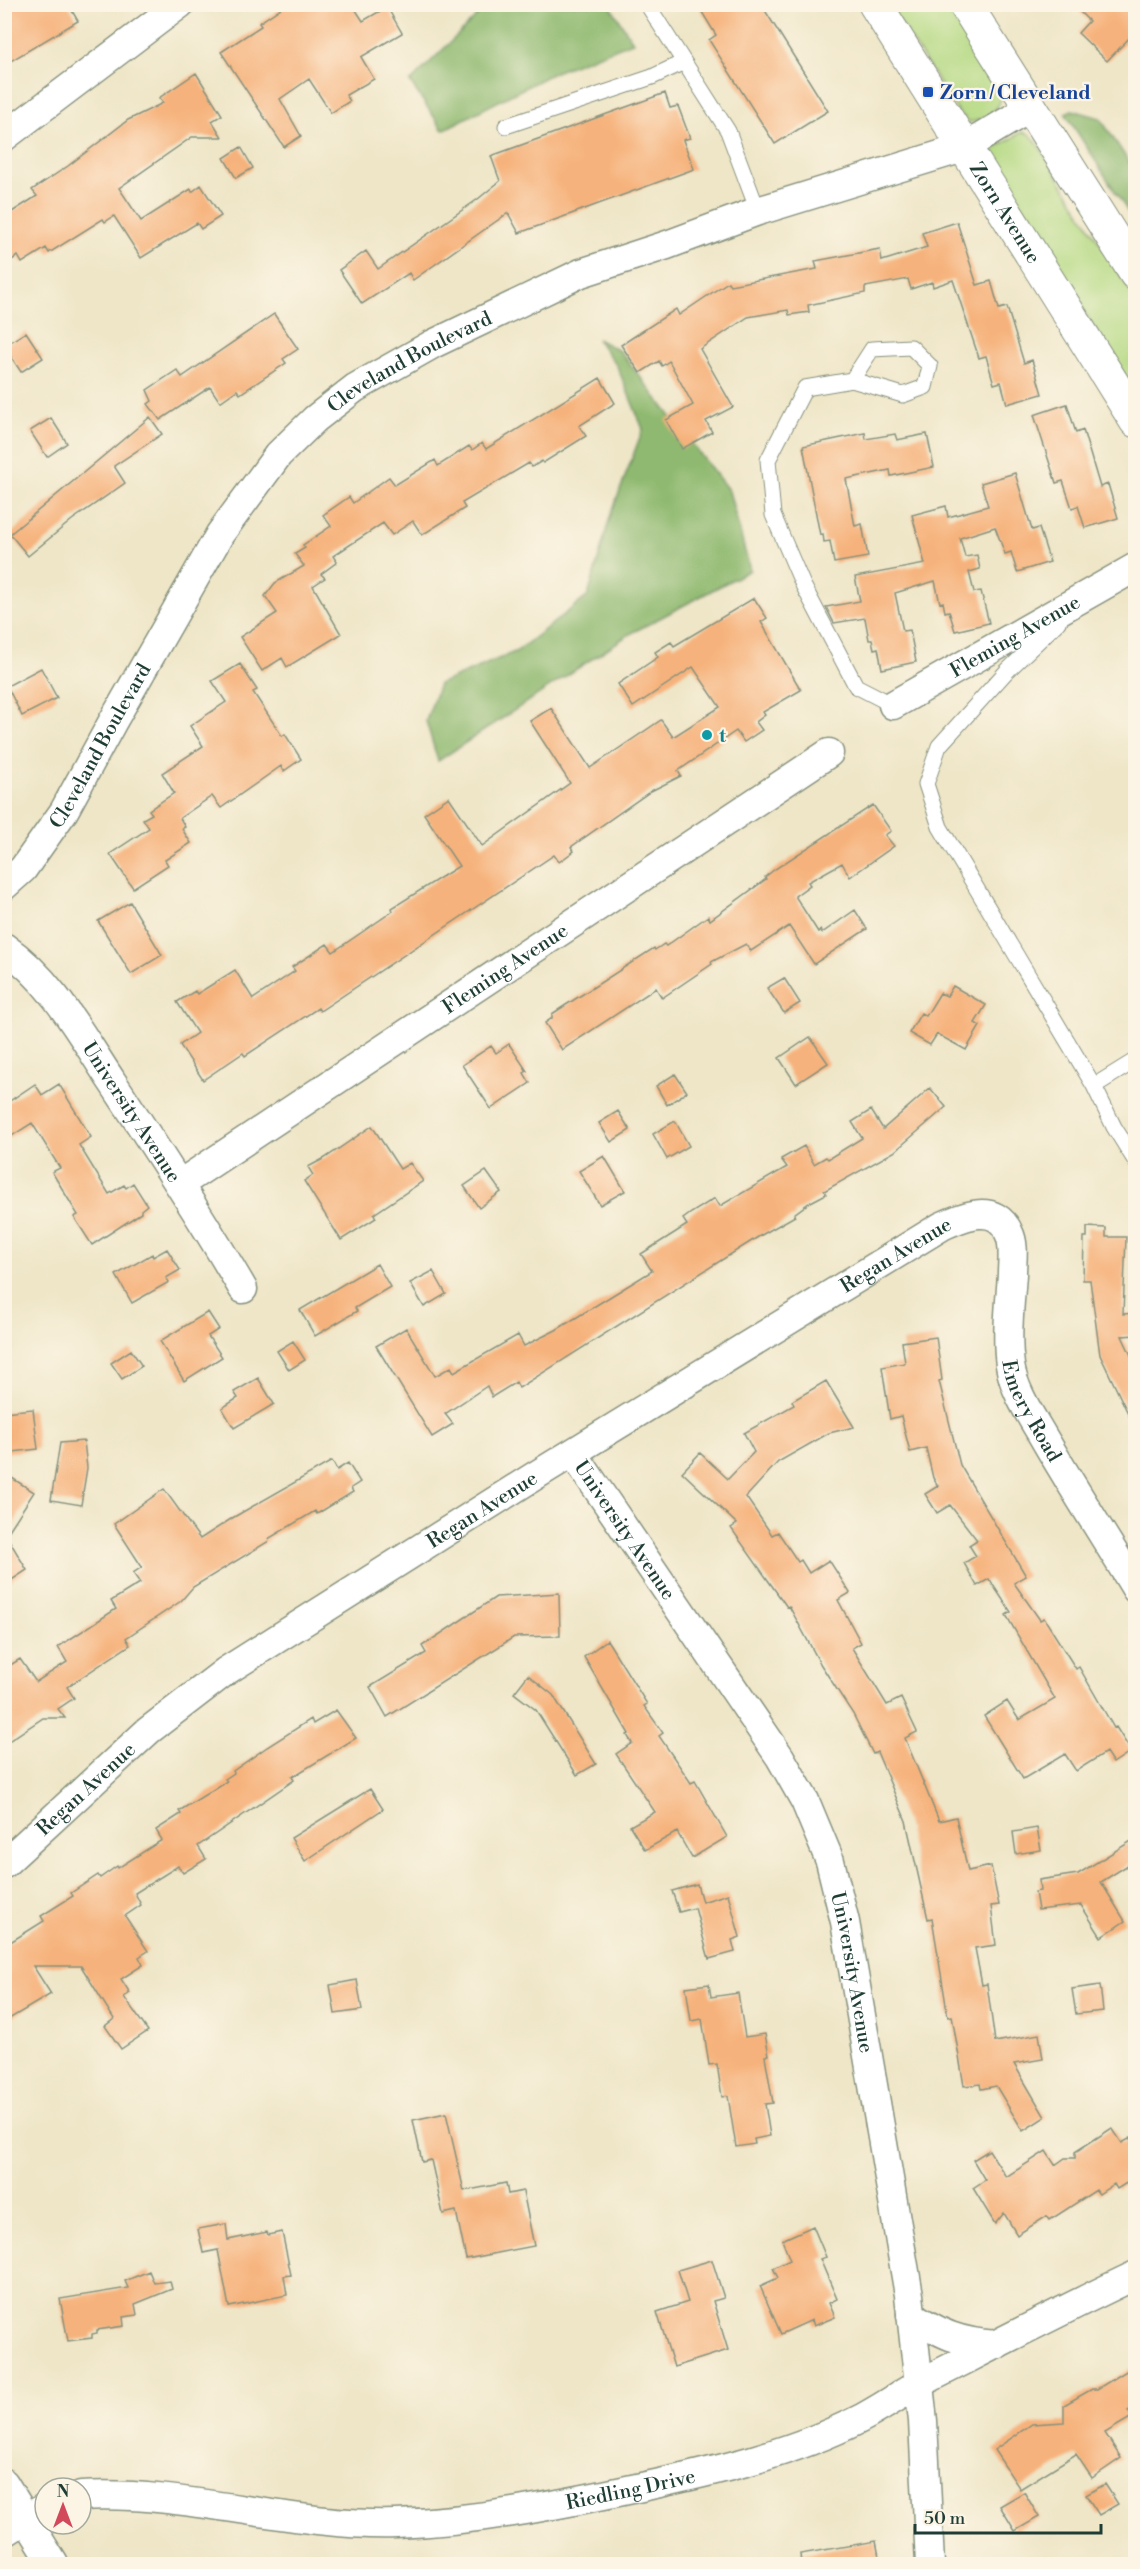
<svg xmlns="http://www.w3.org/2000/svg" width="1140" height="2569" font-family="'Libre Bodoni',serif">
<rect width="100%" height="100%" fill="#fcf5e5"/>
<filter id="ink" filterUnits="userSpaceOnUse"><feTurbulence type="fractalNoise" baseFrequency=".0167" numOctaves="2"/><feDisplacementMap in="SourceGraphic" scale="12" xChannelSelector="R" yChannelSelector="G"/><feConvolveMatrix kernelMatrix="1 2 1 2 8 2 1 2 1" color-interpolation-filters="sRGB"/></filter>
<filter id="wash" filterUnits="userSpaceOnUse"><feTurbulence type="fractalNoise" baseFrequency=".008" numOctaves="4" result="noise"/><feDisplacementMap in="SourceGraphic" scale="24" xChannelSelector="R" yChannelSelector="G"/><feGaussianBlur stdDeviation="1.35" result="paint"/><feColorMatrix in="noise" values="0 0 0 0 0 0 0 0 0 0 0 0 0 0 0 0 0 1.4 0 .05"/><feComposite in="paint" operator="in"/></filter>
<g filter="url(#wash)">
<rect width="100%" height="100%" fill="#efe6c8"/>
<path fill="#b4d982" stroke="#6a8b5b" stroke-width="1.5" d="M889 5H950C959 18 1001 79 1002 88 1004 107 987 119 970 122L959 113Z
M1022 132 1029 134 1035 140 1135 299V394L989 156 994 149Z"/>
<path fill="#8fb970" stroke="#577b52" stroke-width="1.5" d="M488 5H610L633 42 555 72 443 130 410 82Z
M1072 110 1100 118 1135 171V223L1065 113Z
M597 339 620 351 729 491 750 570 628 635 438 761 426 721 439 684 517 651 588 596 610 517 643 429 617 366Z"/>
<g id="blocks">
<path fill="#f6b27c" d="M4 4H68L78 21 4 65Z
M287 4H352L363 21 387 7 402 33 361 57 374 79 346 95 350 101 331 113 309 79 280 99 301 136 284 147 221 52 261 26 259 23Z
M697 4H761L828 111 775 144 709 40 716 35Z
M1072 4H1136V31L1107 61 1078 33 1089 21Z
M196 73 222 115 212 121 222 137H192L119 188 141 221 191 189 192 192 201 185 221 216 201 229 197 223 141 258 114 216 105 222 103 219 49 253 46 248 22 263 18 256 4 265V217L37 196 32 190 68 166 128 120 163 103 159 98Z
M665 93 670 108 678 106 690 138 683 140 694 169 519 233 508 213 413 280 409 273 362 304 339 270 366 251 378 269 478 199 500 181 491 156Z
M241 147 253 168 236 178 224 158Z
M957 222 977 285 991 281 999 309 1007 307 1024 363 1032 360 1042 394 1007 404 1001 382 994 384 986 356 979 358 953 280 933 287 932 282 911 289 908 279 865 287V293L808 305 809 312 789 315 788 310 748 317 700 349 733 407 706 421 712 432 682 449 666 420 693 405 669 361 662 366 659 361 640 373 621 345 676 309 679 315 728 282 730 285 817 269 815 261 880 249 882 261 927 247 922 233Z
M274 314 298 349 283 359 286 363 240 394 237 390 220 402 210 387 160 420 148 404 152 401 147 390 177 370 182 377Z
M26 332 43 358 21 372 4 346Z
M600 378 615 403 579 426 586 436 543 463 542 461 532 467 529 463 462 503 465 508 422 535 413 521 392 535 383 523 333 556 337 562 321 574 325 578 313 586 341 634 287 667 282 658 262 671 240 637 277 613 265 596 275 583 304 566 295 554 305 548 303 545 331 526 323 515 349 497 353 503 389 477 395 485 435 460 438 466 469 446 472 450 482 443 486 449Z
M1067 404 1076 433 1083 430 1100 487 1108 484 1118 518 1085 528 1078 506 1072 508 1063 481 1056 483 1034 415Z
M150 417 162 434 114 466 125 483 72 520 28 556 10 534Z
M51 418 67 443 47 457 30 431Z
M865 433 866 439 895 434 897 440 927 434 934 467 891 476 890 470 846 479 855 526 862 524 868 557 834 563 830 541 824 542 823 534 820 535 803 446Z
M1015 473 1032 530 1039 528 1050 562 1017 572 1011 552 1005 554 995 527 960 538 965 557 977 555 980 569 969 572 974 592 981 591 989 623 955 631 949 611 945 612 943 602 940 603 935 581 895 593 903 631 910 630 916 662 882 669 878 648 874 649 872 640H869L865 618 834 623 826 607 860 601 855 577 925 564 912 515 946 506 948 517 988 506 981 483Z
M754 598 767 618 761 622 801 690 763 712 765 715 756 722 762 730 744 742 736 731 678 771 681 776 651 791 571 847 574 851 559 862 554 855 320 1011 318 1008 245 1056 243 1053 203 1080 180 1045 197 1033 177 1002 195 991 197 994 235 970 253 999 295 971 292 967 327 944 333 952 393 911 392 908 459 866 424 814 449 797 482 846 570 783 530 721 551 708 590 768 661 720 673 737 720 707 693 667 633 707 618 684 658 657 655 652 671 642 674 646Z
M240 664 257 690 253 692 282 736 285 734 301 759 284 771 281 766 221 808 212 796 180 818 185 827 182 829 191 843 165 860 168 865 133 888 110 854 149 828 143 819 152 814 149 810 174 793 162 773 203 746 190 726 226 702 212 681Z
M41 668 57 698 22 716 7 686Z
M873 805 891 831 885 835 894 846 850 877 842 863 808 882 810 885 795 896 818 932 820 930 822 933 855 910 867 929 814 964 789 926 751 951 746 944 711 962 712 964 662 998 656 988 562 1050 545 1023 552 1018V1014L654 948 655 950 664 944 666 946 708 916 710 920 766 879 765 877 775 869Z
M130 902 162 955 131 974 98 921Z
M784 978 800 1003 784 1013 767 988Z
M953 986 986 1005 975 1023 980 1026 966 1050 937 1034 930 1045 909 1033 921 1013 926 1016 940 993 947 996Z
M810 1037 828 1063 796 1084 779 1058Z
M509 1044 527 1071 524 1073 530 1083 491 1109 462 1065 491 1046 496 1053Z
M675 1074 687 1092 667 1105 656 1086Z
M35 1084 42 1095 59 1084 91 1137 79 1145 109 1194 124 1185 126 1188 133 1183 147 1205 141 1210V1213L92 1245 74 1217 78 1215 52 1172 60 1168 32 1123 4 1141V1105Z
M930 1088 946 1107 894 1152 824 1191 826 1194 809 1203 794 1214 795 1216 758 1237 519 1388 516 1382 492 1397 487 1386 445 1414 453 1424 432 1437 376 1346 406 1328 435 1376 451 1367 454 1372 518 1335 524 1346 556 1330 652 1271 641 1254 687 1225 683 1219 691 1213 715 1198 720 1206 787 1167 781 1159 804 1146 814 1164 826 1157 828 1159 862 1138 852 1122 871 1110 883 1129Z
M618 1111 630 1130 611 1142 599 1123Z
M675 1121 689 1146 667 1159 653 1134Z
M372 1126 400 1169 410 1163 423 1181 374 1214 376 1218 341 1240 304 1181 313 1175 308 1167 325 1158Z
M604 1156 625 1191 600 1205 579 1171Z
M486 1171 501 1192 479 1208 464 1186Z
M1087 1227 1106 1228V1237H1126L1123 1314 1136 1313V1335L1122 1336 1136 1366V1430L1100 1355 1090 1280H1083L1084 1237H1087Z
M167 1249 180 1270 166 1278 169 1282 132 1303 116 1275 152 1254 153 1257Z
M377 1264 390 1287 355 1308 357 1311 315 1336 300 1310Z
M433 1271 446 1294 424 1307 410 1283Z
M208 1312 219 1329 208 1336 222 1357 184 1381 160 1341Z
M936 1337 942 1380 939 1381 960 1465 1026 1576 1014 1583 1040 1620 1044 1618 1076 1669 1079 1667 1114 1728 1116 1727 1131 1751 1113 1763 1106 1752 1076 1771 1065 1754 1023 1779 984 1716 1007 1701 1019 1720 1055 1699 1006 1615 1011 1612 989 1579 977 1586 964 1563 976 1556 969 1545 977 1540 950 1505 937 1513 925 1494 938 1486 933 1478 926 1448 910 1452 901 1416 890 1419 882 1367 905 1363 902 1342Z
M293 1341 305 1360 289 1370 277 1351Z
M131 1350 142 1366 122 1379 111 1363Z
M258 1378 274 1404 234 1428 222 1408 238 1398 234 1392Z
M826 1381 854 1427 829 1433 778 1462 746 1497 772 1535 778 1532 798 1562 801 1560 809 1573 829 1560 850 1593 838 1600 861 1643 852 1648 887 1705 901 1698 917 1732 905 1738 939 1821 956 1817 968 1871 991 1866 999 1905 991 1906 996 1945 975 1948 982 1985 987 1984 995 2042 1039 2034 1043 2059 1014 2064 1045 2117 1023 2131 996 2086 981 2089 980 2084 964 2086 952 2016 948 2017 932 1918 928 1919 906 1821 877 1752 873 1754 853 1714 821 1665 789 1606 787 1607 731 1528 737 1524 682 1472 700 1453 728 1479 754 1452 744 1433 794 1405 792 1401Z
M33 1409 38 1449 4 1453V1412Z
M84 1441 87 1468 81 1505 51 1500 60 1443Z
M332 1461 337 1470 348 1463 360 1482 351 1488 353 1492 317 1514 315 1511 268 1539 269 1541 193 1587 181 1601 126 1638 130 1645 67 1687 74 1698 58 1709 65 1718H43L4 1744V1669L20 1659 36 1682 67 1662 58 1647 116 1609 111 1601 140 1583 133 1573 142 1567 114 1524 164 1489 200 1539 234 1517Z
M4 1473 34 1492 6 1535 27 1570 4 1585Z
M559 1593 560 1636 514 1637 387 1717 370 1687 426 1653 422 1646 496 1597Z
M607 1640 647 1704 644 1706 663 1733 659 1736 691 1783 695 1781 727 1837 692 1858 677 1832 645 1850 630 1826 655 1812 616 1754 632 1743 627 1735 629 1734 584 1657Z
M528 1675 553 1695 596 1764 577 1775 536 1710 514 1693Z
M336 1710 356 1738 292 1777 294 1780 198 1846 206 1859 183 1873 178 1866 135 1893 141 1905 125 1916 148 1951 139 1957 143 1965 121 1979 130 1993 124 1997 148 2031 121 2049 105 2026 114 2019 81 1966H33L51 1994 4 2022V1946L44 1921 41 1916 73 1896 71 1893 98 1875 100 1878 117 1866 118 1868 162 1840 156 1830 181 1814 179 1811 227 1781 225 1779 234 1773 233 1771 267 1747 311 1719 313 1724Z
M370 1789 383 1809 305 1861 291 1838Z
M1037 1828 1041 1850 1016 1854 1013 1832Z
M1136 1838V1860L1101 1882 1125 1921 1101 1937 1081 1905 1038 1910 1035 1892 1040 1891 1039 1880 1078 1874Z
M697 1884 702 1902 728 1894 740 1937 732 1940 735 1952 709 1959 695 1908 679 1912 672 1891Z
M357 1980 362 2010 335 2014 330 1985Z
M709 1984 711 1997 738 1993 745 2037 765 2034 769 2055 765 2056 773 2103 765 2104 770 2136 754 2139 755 2144 736 2147 728 2096 722 2097 717 2064 709 2065 702 2019 691 2021 686 1987Z
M1100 1985 1103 2011 1076 2014 1072 1989Z
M446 2113 464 2191 506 2183 508 2194 523 2191 534 2246 466 2259 456 2211 443 2214 431 2160 422 2162 413 2120Z
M1112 2128 1122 2143 1136 2135V2177L1117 2189 1114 2184 1099 2194 1096 2190 1050 2220 1047 2216 1017 2235 1004 2213 995 2224 973 2188 985 2180 973 2160 989 2150 1006 2177 1046 2151 1055 2165 1065 2158H1075V2152Z
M226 2224 228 2240 267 2232 268 2235 282 2232 291 2275 284 2276 287 2295 229 2307 218 2250 203 2253 198 2229Z
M813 2226 826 2257 820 2259 837 2299 829 2303 835 2317 814 2326 812 2320 781 2334 760 2286 778 2278 773 2268 790 2260 782 2240Z
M712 2260 724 2298 713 2301 728 2350 674 2367 657 2312 688 2302 678 2270Z
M149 2271 154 2283 170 2281 172 2289 135 2304 137 2315 123 2317 124 2326 97 2330V2333L92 2334V2338L68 2341 60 2299 128 2288 125 2281Z
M1136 2365V2406L1128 2411 1132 2417 1105 2433 1121 2458 1092 2478 1076 2454 1020 2489 994 2450 1032 2424 1064 2422V2405L1092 2389H1097Z
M1105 2484 1118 2504 1099 2515 1086 2495Z
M1024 2492 1039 2517 1015 2531 1000 2506Z
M876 2541 880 2562 864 2565H801L800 2554Z"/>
</g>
</g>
<g filter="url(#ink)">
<use href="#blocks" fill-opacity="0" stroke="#87927e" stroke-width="1.5"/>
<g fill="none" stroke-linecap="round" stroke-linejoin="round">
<defs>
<path id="lane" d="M647 4 728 131 758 211
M506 126 652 77 684 62
M852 380 872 349 911 347 930 366 925 387 903 395 852 380 805 388 768 460 773 515 803 585 856 686 893 705
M1058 622 1006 672 939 746 926 784 940 827 1094 1086 1136 1060
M1094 1086 1114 1127 1136 1162"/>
<g id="street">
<path d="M4 137 180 4"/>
<path id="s1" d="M893 705 1136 567"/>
<path id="s2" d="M4 886 23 869 64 811 113 721 220 534 278 455 315 419 355 388 433 344 581 273 667 245 758 211 963 148 1030 108"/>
<path id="s3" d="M4 947C53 981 81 1035 113 1083 158 1151 202 1218 243 1289"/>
<path id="s4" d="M180 1184 829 753"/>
<path id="s5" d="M573 1453 780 1757 805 1801 830 1861 845 1922 909 2295 923 2421 930 2564"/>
<path id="s6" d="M4 1864 148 1731 226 1671 533 1477 942 1226C964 1216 996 1202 1009 1233 1015 1245 1012 1261 1012 1274 1010 1304 1006 1336 1010 1365 1014 1392 1032 1417 1045 1440 1074 1490 1106 1539 1136 1589"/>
<path d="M911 2315C943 2335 958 2342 996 2345"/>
<path d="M4 2483 54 2564"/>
<path id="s7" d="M81 2496C186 2490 291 2527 396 2524 478 2521 557 2505 637 2488 712 2472 791 2454 860 2419 881 2408 901 2394 922 2382 993 2346 1064 2309 1136 2275"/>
<path d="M4 2533 45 2507"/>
</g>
<g id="secondary">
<path id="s8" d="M875 4 1136 421"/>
<path d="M965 4 1136 274"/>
</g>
</defs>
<use href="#lane" stroke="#87927e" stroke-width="17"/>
<use href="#street" stroke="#87927e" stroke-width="31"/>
<use href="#secondary" stroke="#87927e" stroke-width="35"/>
<use href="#lane" stroke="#fff" stroke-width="15"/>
<use href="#street" stroke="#fff" stroke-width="28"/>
<use href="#secondary" stroke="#fff" stroke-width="33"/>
</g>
</g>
<rect fill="#1a4fb4" stroke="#fcf5e5" stroke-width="2" x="922" y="86" width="12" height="12" rx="3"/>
<circle fill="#0f9aa8" stroke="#fcf5e5" stroke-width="2" cx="707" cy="735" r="6"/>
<g text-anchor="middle" stroke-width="4.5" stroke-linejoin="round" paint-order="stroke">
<g font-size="20" font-weight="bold" fill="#164399" stroke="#fcf5e5" text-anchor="start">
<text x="940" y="99">Zorn / Cleveland</text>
</g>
<g font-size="20" fill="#1f3d34" stroke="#fcf5e5">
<text dy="7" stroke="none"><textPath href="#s8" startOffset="246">Zorn Avenue</textPath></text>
<text dy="7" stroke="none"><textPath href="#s2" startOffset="675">Cleveland Boulevard</textPath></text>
<text dy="7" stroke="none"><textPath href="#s1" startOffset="140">Fleming Avenue</textPath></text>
<text dy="7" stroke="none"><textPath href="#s2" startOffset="171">Cleveland Boulevard</textPath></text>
<text dy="7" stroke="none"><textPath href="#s4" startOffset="390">Fleming Avenue</textPath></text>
<text dy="7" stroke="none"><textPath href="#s3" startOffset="210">University Avenue</textPath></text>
<text dy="7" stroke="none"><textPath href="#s6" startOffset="1083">Regan Avenue</textPath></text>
<text dy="7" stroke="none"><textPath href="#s6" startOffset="1398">Emery Road</textPath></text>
<text dy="7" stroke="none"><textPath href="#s6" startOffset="597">Regan Avenue</textPath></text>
<text dy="7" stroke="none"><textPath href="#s5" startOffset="93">University Avenue</textPath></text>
<text dy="7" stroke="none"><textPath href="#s6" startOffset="111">Regan Avenue</textPath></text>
<text dy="7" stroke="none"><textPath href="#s5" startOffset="597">University Avenue</textPath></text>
<text dy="7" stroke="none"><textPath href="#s7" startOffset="554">Riedling Drive</textPath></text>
</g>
<g font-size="20" font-weight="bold" fill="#0d838f" stroke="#fcf5e5" text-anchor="start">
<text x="719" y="742">t</text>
</g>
</g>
<rect width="1140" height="2569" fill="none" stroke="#fcf5e5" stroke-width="24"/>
<g transform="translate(63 2506)"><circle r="28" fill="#fcf5e5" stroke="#a4ab9e" stroke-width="1.5"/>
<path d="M0-4.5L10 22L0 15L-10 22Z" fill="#d1495b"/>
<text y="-9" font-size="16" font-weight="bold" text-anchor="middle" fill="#1f3d34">N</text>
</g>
<path d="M915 2524v9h186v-9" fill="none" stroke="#1f3d34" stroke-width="3"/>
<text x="924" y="2524" font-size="18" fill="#1f3d34" stroke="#fcf5e5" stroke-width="4.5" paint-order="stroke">50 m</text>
</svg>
